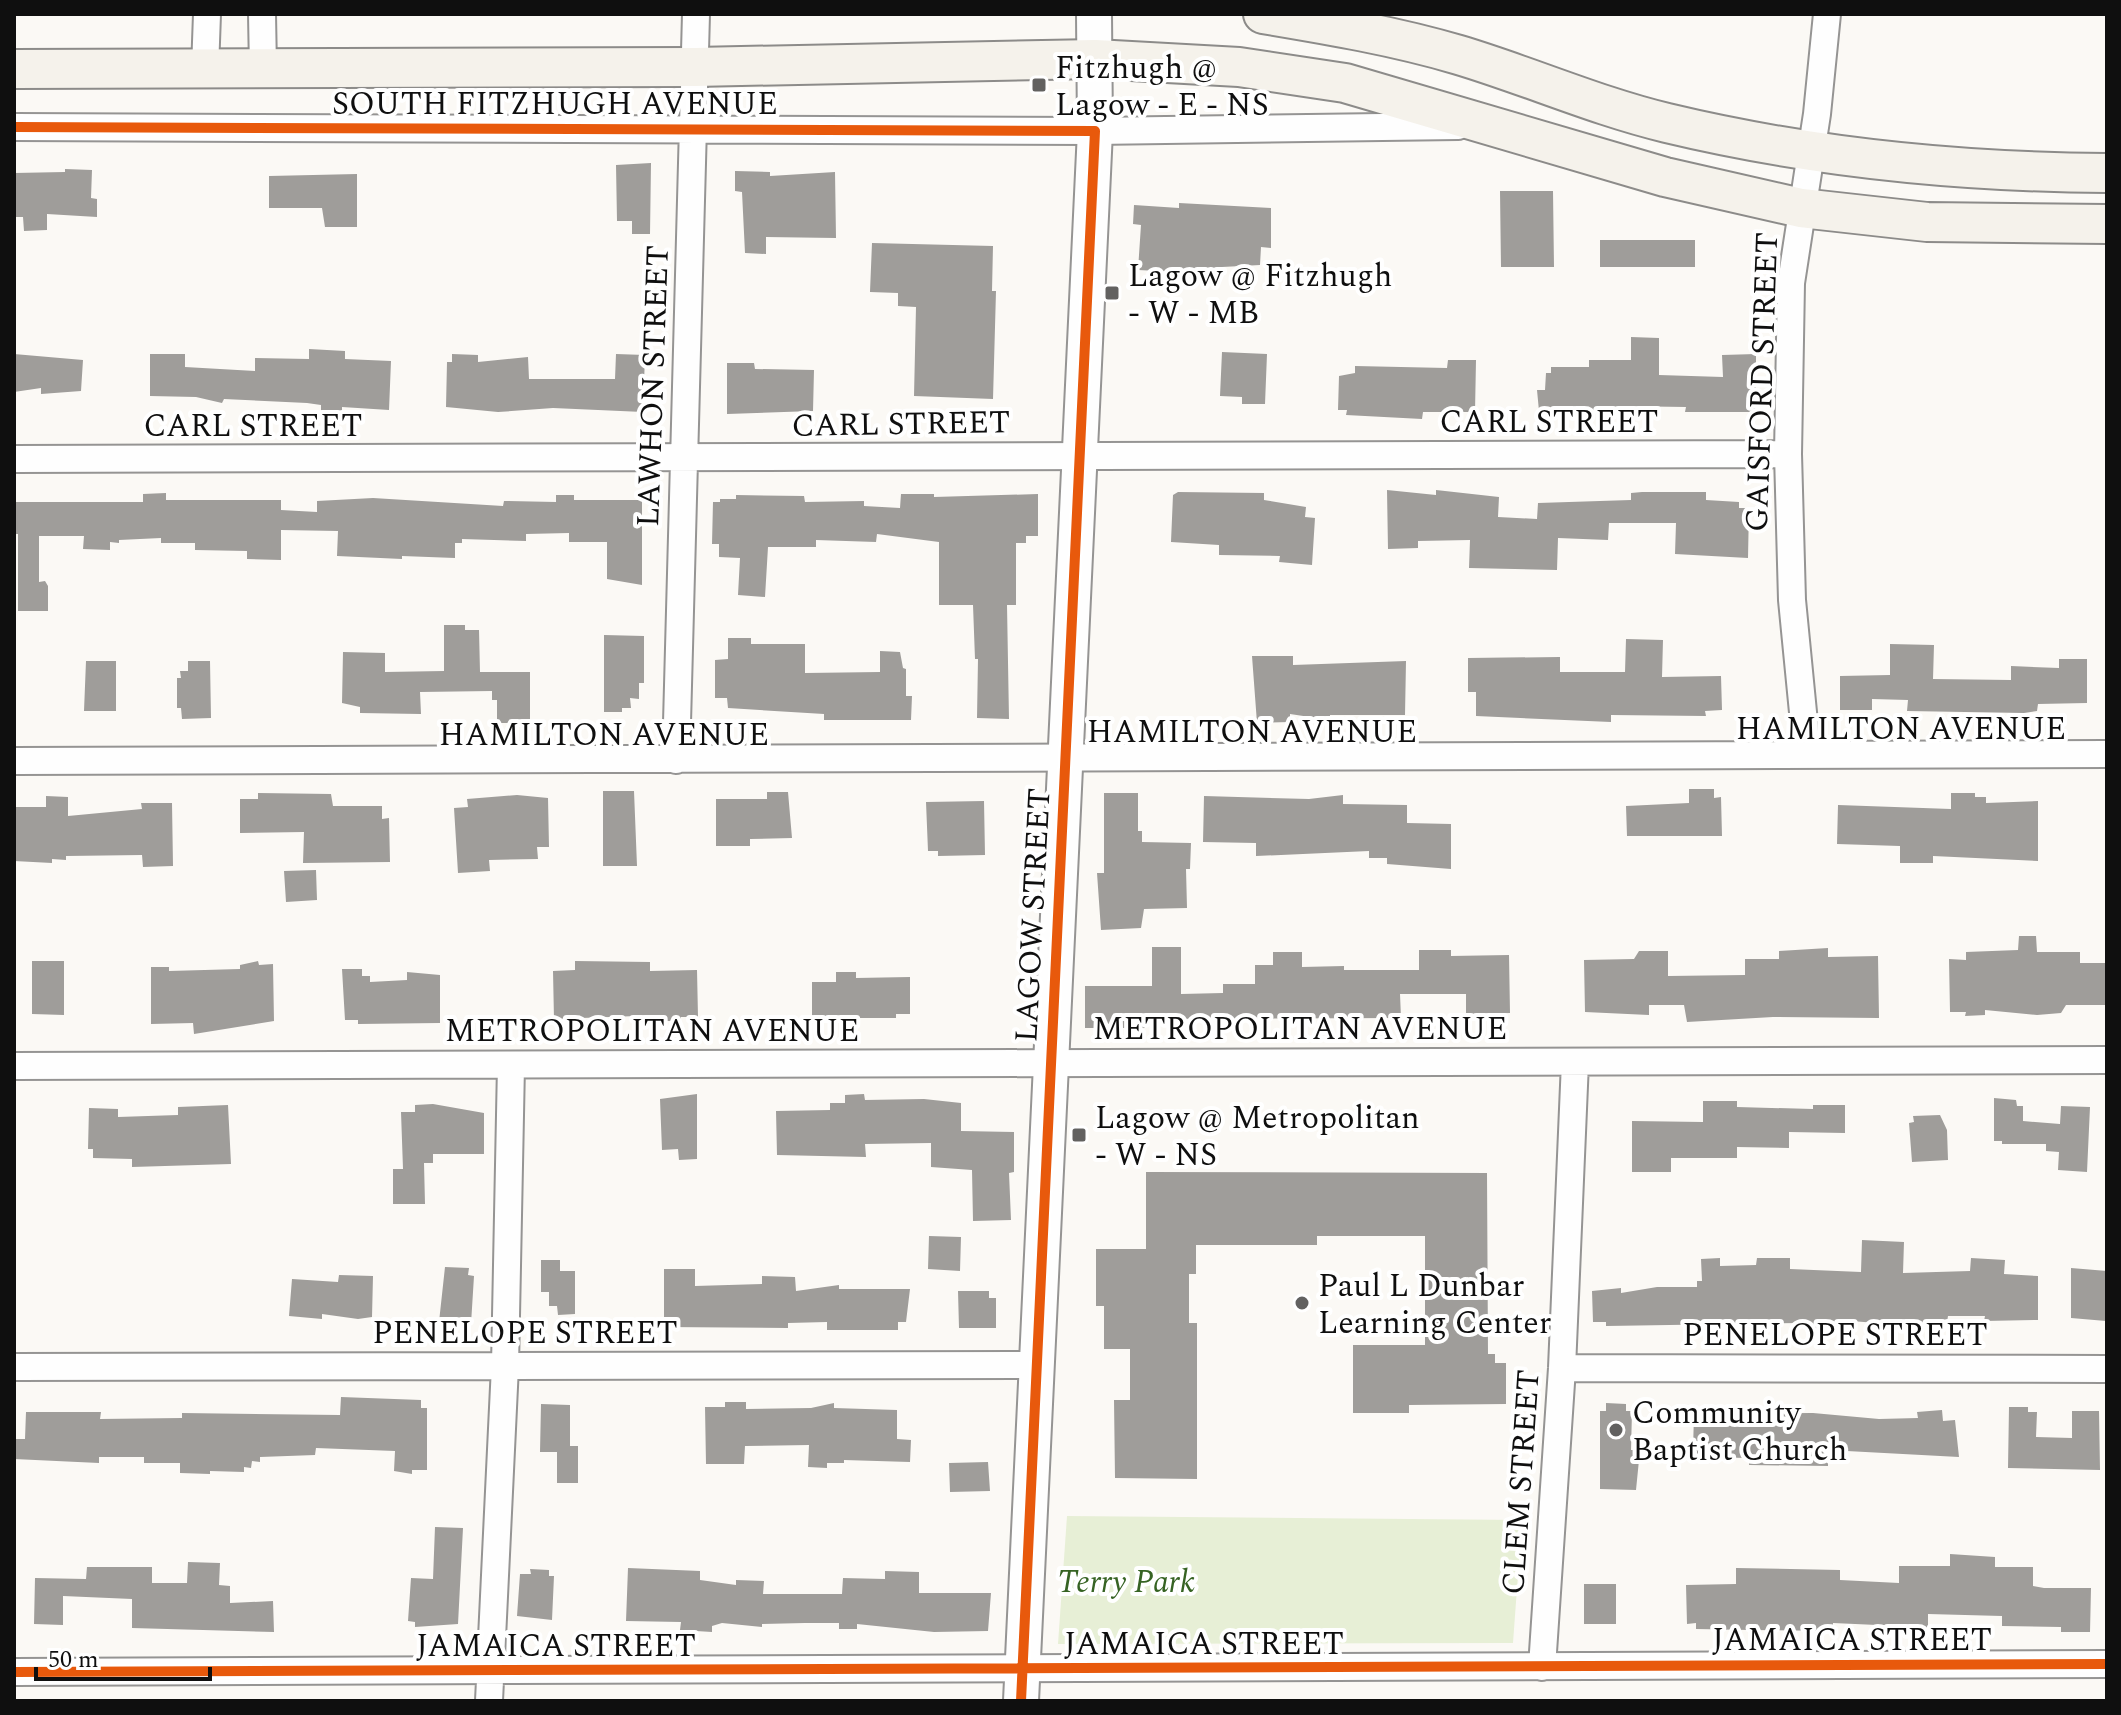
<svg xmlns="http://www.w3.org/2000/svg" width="2121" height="1715" font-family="Spectral,serif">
<rect width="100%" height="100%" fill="#fbf9f5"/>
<path fill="#e7efd6" d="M1067 1516 1522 1520 1513 1643 1058 1644Z"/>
<path fill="#9f9d9a" d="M651 163 650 234H632V221H617L616 165Z
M65 169 92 170 91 198 97 199V217L47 214V230L24 231 23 217H14V173L65 172Z
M735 171 770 172V176L835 172 836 238 766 237V254L745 253 742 192 735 191Z
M357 174V227H325L322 208H269V176Z
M1500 191H1553L1554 267H1501Z
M1179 203 1271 208V248L1261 247 1260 265 1222 267 1221 279 1178 277V272L1138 270 1141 225 1133 224 1134 205 1179 208Z
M1600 240H1695V267H1600Z
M872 243 993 246 992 291H996L993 399 914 396 916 307 898 306V293L870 292Z
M1631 337 1659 338V375L1723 377 1722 355 1756 354V412H1685L1686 407 1618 406V411H1539L1537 390H1545L1546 373H1551V367H1589V360H1631Z
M309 349 345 351V359L391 361 389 410 342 407V414L321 413V405L307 403 224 399 222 403 196 397 150 396V354H185V367L255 371V358L309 359Z
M1222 352 1267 354 1265 404H1242V397L1220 396Z
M14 354 83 360 81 391 41 394V388L14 392Z
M452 354 478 355V362L528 357 529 379H615L616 354 645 355 643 412 553 408 498 412 446 407 447 362H452Z
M1448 360H1476L1475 412H1423L1422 419 1346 415 1347 410H1338L1339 376 1355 373V366L1447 368Z
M727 363H754L755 369 814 370 813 411 727 414Z
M1387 490 1436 495V490L1499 497 1498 517 1537 519 1538 503 1631 500V493L1642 492H1706V500L1739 502V508H1749L1748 558 1675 554 1676 523H1609L1608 540 1558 538 1557 570 1469 568 1470 540 1418 541V548L1388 549Z
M1178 492 1264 493V500L1306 507 1305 517 1315 518 1312 565 1279 562 1280 556 1219 555V545L1171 542 1173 495Z
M166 493V500H281V510L317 512V501L373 498 503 506 504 501 556 502V495H574V500H642V585L607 579V542H569V533L526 534V541L462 539V543H455V558L402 556V559L337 556 338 531 281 530V560L247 559V551L195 550V543H161V538L119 540V543L110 542V550L83 549 84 536H39V582L45 581 48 586V611H18V534H14V502H143V494Z
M901 494H934V497L1038 494V536H1026V543H1016V605H1007L1009 719 977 718 978 659H975L973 605H939V542L877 534 876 542 816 540V547H768L765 597 738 595 740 558 719 557V544H712L713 502H720V499H736V495L804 496 805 502 864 501V506L900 508Z
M444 625H465V630H479L480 672H530V723H497V700H492V691L420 692 421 714 360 713V707L342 703 343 652 385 653V672L444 671Z
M604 635 644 636V683H639V699L630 698 631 708H622V712H604Z
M728 638H751V644H805V673L880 672V651L900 652 903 668 906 669V696H912L911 720H824V714L728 708 727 698H715V660L728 659Z
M1626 639 1663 640 1662 677 1721 676 1722 710 1705 711 1706 716 1611 715V722L1476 716V692H1468V658L1560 657V672H1625Z
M1890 644 1934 645 1933 679 2011 680V666L2059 668V659H2087V703L2038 704 2037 711 2024 713 1907 711 1908 700 1872 699V710H1840V676L1890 675Z
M1252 656H1293V665L1406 661 1405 715H1330V720L1290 714V722L1257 723Z
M86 661H116V711H84Z
M188 661H210L211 718 182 719 181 708H177V678H181L180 671H188Z
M1689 789H1714V798L1721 797 1722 836H1627L1626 806 1689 803Z
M603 791H634L637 866H603Z
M767 792H788L792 838 750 839V846H716V799H767Z
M258 793 331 794 333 806H382V819L389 818 390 862 303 863 304 832 240 833V799H258Z
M1104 793H1138V831H1142V842L1191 843 1190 869H1186L1187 908 1144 909 1141 928 1101 930 1097 873H1104Z
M1951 793H1975V797H1986V803L2038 801V861L1933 856V863H1900V846L1837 844 1838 805 1951 809Z
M517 795 548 798 549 847H537L538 859 489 860 490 871 458 873 454 808 468 807 467 799Z
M1343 795V804L1407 805V823L1451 824V869L1387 864V858H1369V851L1256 856V843L1203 842 1204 796 1309 799Z
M46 796 68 797V816L142 809 141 803H172L173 866 143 867 142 855 66 856V860L52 859V863L14 861V807H46Z
M984 801 985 855 938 856V851H928L926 802Z
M316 870 317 900 286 902 284 871Z
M2019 936H2036L2037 952H2080V963H2107V1005H2066L2061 1013 2037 1015 1985 1010V1015L1965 1016 1966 1012H1950L1949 959 1966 960V952L2018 950Z
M1152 947H1181V994L1223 993V984H1255V965H1273V952H1302V967L1344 966V970H1419V950H1451V956L1509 955 1510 1013 1466 1014V994H1400L1401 1018 1144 1019 1145 1028H1085V986H1152Z
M1828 948V957L1878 956 1879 1018 1773 1017 1687 1022 1684 1005H1649V1015L1585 1012 1584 960 1634 959 1639 951H1668V976L1745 975V959H1779V951Z
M32 961H64V1015L32 1014Z
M258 961 259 965 273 964 274 1021 194 1034 193 1023 151 1024V967H169V971L240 969V965Z
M575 961 650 962V971L697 970 698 1017H681V1021H664V1015L554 1019 553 971 575 970Z
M342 969H362V976H370V982L407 980V972L440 975V1023L358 1024V1020H345Z
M836 972H856V978L910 977V1014H896V1018H812V982H836Z
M697 1094V1159L679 1160 678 1149 662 1150 660 1099Z
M864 1094 865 1100 924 1099 961 1103V1131L1014 1132V1172L1009 1173 1011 1220 973 1221 972 1170 931 1167V1143L865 1144 866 1157 777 1155 776 1111 830 1110V1103H845V1095Z
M1994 1098 2016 1100 2017 1106H2023V1121L2060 1124 2061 1106 2090 1107 2087 1172 2058 1170 2059 1152 2046 1151V1144H2002V1141H1994Z
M1703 1101H1737V1107L1813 1109V1105H1845V1133L1789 1132V1148L1737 1147V1158H1671V1172H1632V1121L1703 1122Z
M433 1104 484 1113V1154H433V1163H424L425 1204H393V1169H403L401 1112H415V1105Z
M228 1105 231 1164 132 1167V1159L93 1158V1149H88L89 1108 118 1109V1117L178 1115V1107Z
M1940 1115 1947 1130 1948 1160 1912 1162 1909 1123 1914 1122 1913 1116Z
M1146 1172 1487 1173 1488 1354H1495V1363H1506V1404L1409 1405V1413H1353V1345H1425V1236H1317V1245H1196V1274H1189V1323H1197V1479L1115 1478 1114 1400H1130V1349H1104V1306H1096V1249H1146Z
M929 1236 961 1237 960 1271 928 1269Z
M1862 1240 1904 1242 1903 1273 1970 1271 1971 1258 2005 1260 2004 1274 2038 1276V1320L1984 1321 1985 1316H1948L1947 1322 1918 1326 1837 1320 1836 1329 1800 1328V1323L1606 1326V1322H1593L1592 1291 1621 1288V1293L1657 1287H1697V1281H1702L1701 1259 1720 1258V1266L1756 1265 1757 1258H1790V1269L1861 1272Z
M541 1260H560V1271H575V1314L558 1315 557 1306H549V1292H541Z
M445 1267 469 1268 468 1275 474 1276 471 1324 439 1322Z
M2071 1268 2107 1271 2106 1321 2071 1318Z
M664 1269H695V1286L762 1284V1276L795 1277 796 1291 839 1285V1289H910L906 1322H898V1330H827V1322L788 1323V1328L664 1327Z
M339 1275 373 1276 372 1317 358 1319 322 1314V1319L289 1316 292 1279 338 1282Z
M958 1291H989V1298H996V1328H959Z
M341 1397 421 1400V1408H427V1470H412V1474L394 1471 395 1451 316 1448 315 1455 260 1457V1462L252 1461 251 1468 244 1467V1472L210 1471V1474L180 1473V1463H144V1457H99V1463L14 1459V1439H25L26 1412H101L100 1419 182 1418V1413L340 1415Z
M725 1402H746V1409L811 1408 834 1403V1408L897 1410V1439L911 1440 910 1462 844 1460V1463H827V1468L808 1467 809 1445 745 1446 744 1464H706L705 1407H725Z
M1606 1403 1626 1404V1411H1632L1631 1450H1640L1636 1490 1600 1489V1411H1606Z
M541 1404 570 1405V1446H578V1483H557V1452H540Z
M2009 1407H2028V1412H2037L2036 1437 2072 1438V1411H2099L2100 1470 2008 1468Z
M1942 1410 1943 1421 1955 1420 1959 1457 1828 1450V1466L1749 1465V1458L1697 1457V1451L1693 1450 1694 1414 1813 1413 1879 1419 1918 1418 1917 1412Z
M988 1462 990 1491 950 1492 949 1463Z
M435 1527 463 1528 458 1624 415 1627V1622L408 1621 411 1578 433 1579Z
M1950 1554 1995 1557V1567H2033V1586L2044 1588H2091L2090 1632H2061V1627L2002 1626V1616L1928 1614V1633L1899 1635V1626L1833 1623V1631L1750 1630 1696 1629V1623L1687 1624 1686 1585 1736 1584V1568L1840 1570V1580L1899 1583V1566H1950Z
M188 1562 220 1563 219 1585 230 1586V1603L273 1601 274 1632 132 1628V1599L63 1596V1625L34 1624 35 1578 86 1579 87 1567H152V1583H187Z
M628 1568 700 1571V1580L736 1585V1580L764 1581 763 1594H842L843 1578 885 1579V1571L919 1572V1593H991L988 1631 934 1632 857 1624V1629H839V1623H805L762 1624V1627L722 1623 712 1626V1632L680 1630 681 1622 626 1621Z
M530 1569 549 1570V1576H554L552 1620 517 1616 520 1574H531Z
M1584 1584H1616V1624H1584Z"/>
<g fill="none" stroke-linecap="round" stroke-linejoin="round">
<defs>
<path id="minor" d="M262 14 263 69
M205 70 207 14
M14 127 1095 131 1458 126
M14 459 1788 454
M1807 753 1792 600 1788 454 1791 283 1817 114 1827 14
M676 760 696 14
M14 761 2107 754
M14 1066 2107 1060
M14 1367 1036 1365
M1562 1368 2107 1369
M1542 1667 1562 1368 1575 1062
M14 1672 2107 1664
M489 1701 505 1366 511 1065"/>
<path id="tertiary" d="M1021 1701 1095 131 1094 14"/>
<path id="secondary" d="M1263 14C1329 25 1395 36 1459 55 1529 76 1596 106 1667 123 1813 158 1957 172 2107 173
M14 69 695 67 1095 59 1239 67 1345 83 1665 177 1801 208 1927 222 2107 224"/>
</defs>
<use href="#minor" stroke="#959493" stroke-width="30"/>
<use href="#tertiary" stroke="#959493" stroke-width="38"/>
<use href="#secondary" stroke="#8c8b89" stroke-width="42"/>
<use href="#minor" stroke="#fefefe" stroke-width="26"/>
<use href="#tertiary" stroke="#fefefe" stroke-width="34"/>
<use href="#secondary" stroke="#f5f2eb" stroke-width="38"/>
<defs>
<path id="cycleway" d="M14 127 1095 131 1021 1701
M14 1672 2107 1664"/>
</defs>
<use href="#cycleway" stroke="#fff" stroke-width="15"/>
<use href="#cycleway" stroke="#e8590c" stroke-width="10"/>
</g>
<g fill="#626160" stroke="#fff" stroke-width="3">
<rect x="1031" y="77" width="16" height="16" rx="4"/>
<rect x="1104" y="285" width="16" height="16" rx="4"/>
<rect x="1071" y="1127" width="16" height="16" rx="4"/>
<circle cx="1302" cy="1303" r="8"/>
<circle cx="1616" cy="1430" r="8"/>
</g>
<g text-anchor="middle" stroke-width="8" stroke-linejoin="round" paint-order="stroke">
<g font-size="32" fill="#0f0f0f" stroke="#fff" text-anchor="start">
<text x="1055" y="78">Fitzhugh @<tspan x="1055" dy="37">Lagow - E - NS</tspan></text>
<text x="1128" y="286">Lagow @ Fitzhugh<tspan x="1128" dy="37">- W - MB</tspan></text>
<text x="1095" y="1128">Lagow @ Metropolitan<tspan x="1095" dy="37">- W - NS</tspan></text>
<text x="1318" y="1296">Paul L Dunbar<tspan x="1318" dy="37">Learning Center</tspan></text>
<text x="1632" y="1423">Community<tspan x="1632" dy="37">Baptist Church</tspan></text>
</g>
<g font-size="32" fill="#0f0f0f" stroke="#fff">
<text x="555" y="114">SOUTH FITZHUGH AVENUE</text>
<text transform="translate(1761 382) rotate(-88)" y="11">GAISFORD STREET</text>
<text transform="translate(652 386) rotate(-88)" y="11">LAWHON STREET</text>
<text x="1549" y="432">CARL STREET</text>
<text transform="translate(901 423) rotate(-1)" y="11">CARL STREET</text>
<text x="253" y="436">CARL STREET</text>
<text x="1901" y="739">HAMILTON AVENUE</text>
<text x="1252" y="742">HAMILTON AVENUE</text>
<text x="604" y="745">HAMILTON AVENUE</text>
<text transform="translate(1032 915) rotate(-87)" y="11">LAGOW STREET</text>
<text x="1300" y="1039">METROPOLITAN AVENUE</text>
<text x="652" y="1041">METROPOLITAN AVENUE</text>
<text x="525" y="1343">PENELOPE STREET</text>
<text x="1835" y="1345">PENELOPE STREET</text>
<text transform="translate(1520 1482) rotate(-86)" y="11">CLEM STREET</text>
<text x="1852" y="1650">JAMAICA STREET</text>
<text x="1204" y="1654">JAMAICA STREET</text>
<text x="556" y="1656">JAMAICA STREET</text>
</g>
<g font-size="32" font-style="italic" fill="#366323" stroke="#fff">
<text x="1126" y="1592">Terry Park</text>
</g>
</g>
<rect width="2121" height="1715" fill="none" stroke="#0f0f0f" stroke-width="32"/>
<path d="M36 1667v12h174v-12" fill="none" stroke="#0f0f0f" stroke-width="4"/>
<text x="48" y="1667" font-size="24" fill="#0f0f0f" stroke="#ffffff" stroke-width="6" paint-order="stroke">50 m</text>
</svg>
